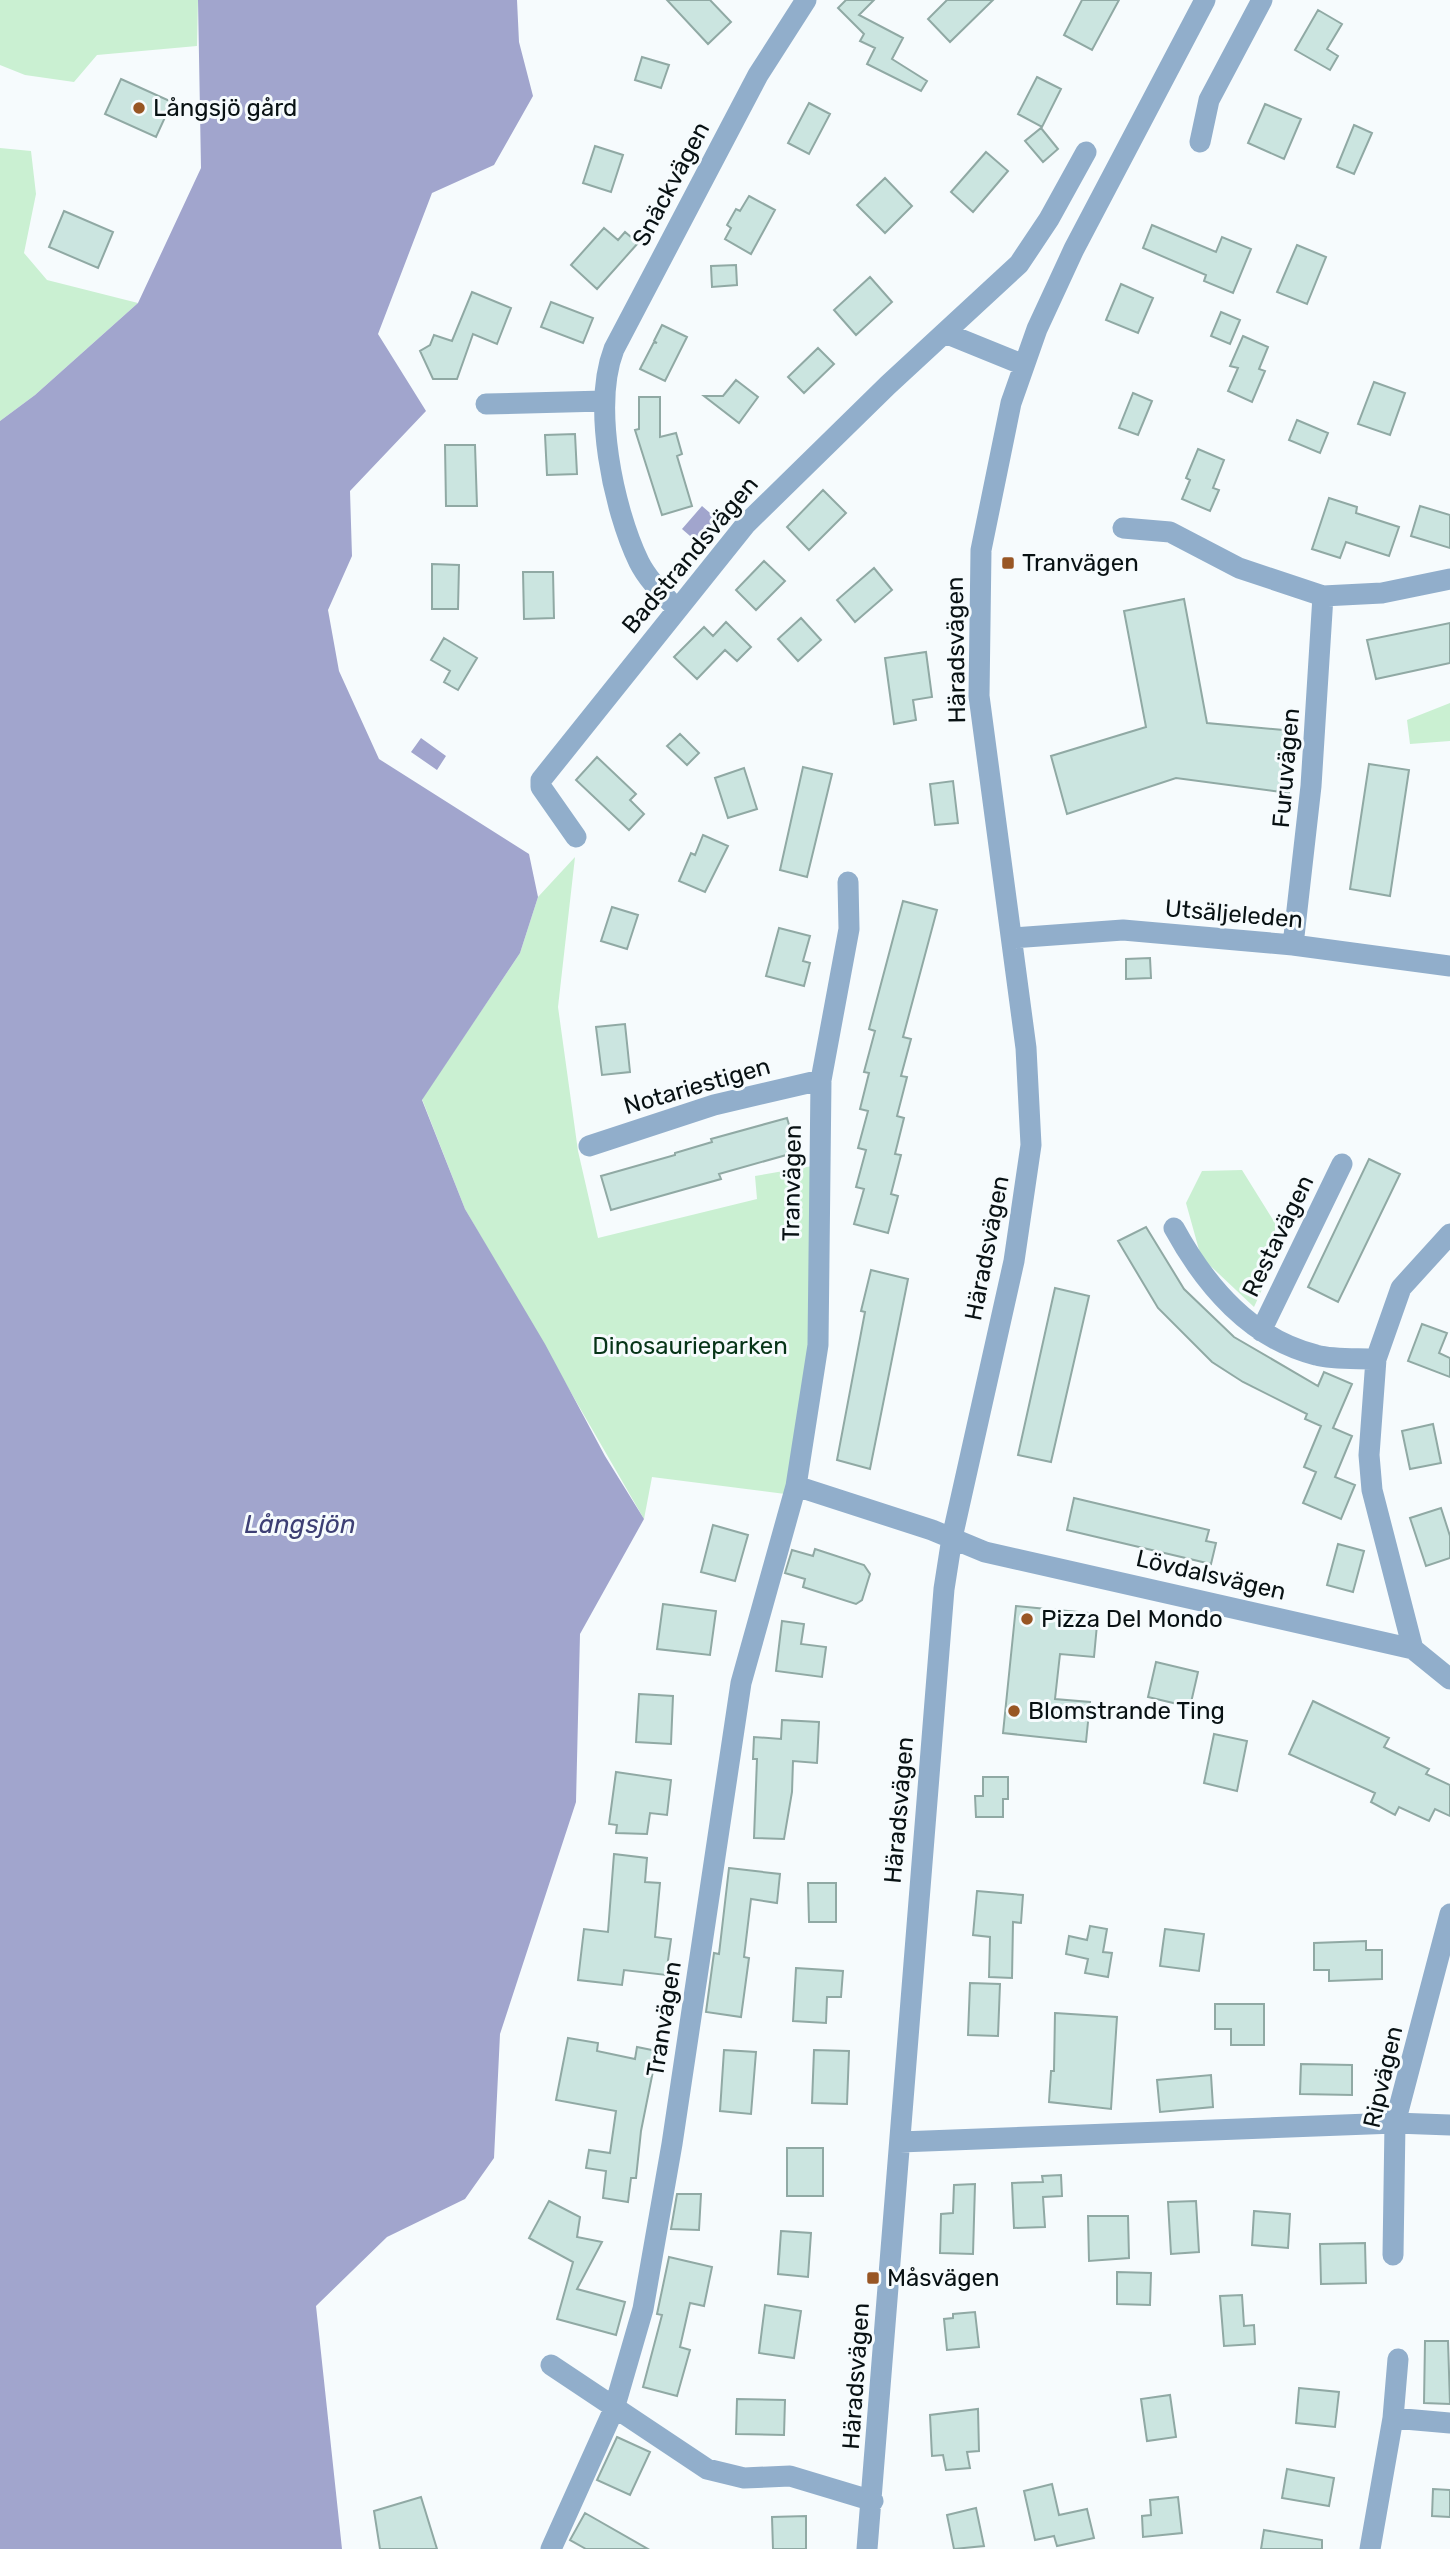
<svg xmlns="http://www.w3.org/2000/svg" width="1450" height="2549" font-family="Rubik,sans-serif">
<rect width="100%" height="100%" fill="#f6fbfd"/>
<path fill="#caf0d2" d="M0 0H198L197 46 97 55 74 82 25 75 0 65Z
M0 148 31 151 36 194 24 253 47 280 138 303 35 395 0 421Z
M1450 703V741L1410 744 1407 720Z
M575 857 558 1007 578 1151 598 1238 757 1199 755 1176 818 1165V1345L793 1495 652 1477 644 1519 465 1209 422 1099 520 953 538 897Z
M1242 1170 1275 1223V1261L1254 1307 1201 1257 1186 1203 1202 1171Z"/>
<path fill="#a1a5cd" d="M198 0H517L519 42 533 96 494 165 432 193 378 334 426 411 350 491 352 556 328 610 339 671 379 759 529 854 538 897 520 953 422 1100 465 1209 545 1344 605 1456 644 1519 580 1634 576 1802 500 2034 494 2158 465 2199 387 2237 316 2306 342 2549H0V421L35 395 138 303 201 168Z
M702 506 717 519 697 542 682 529Z
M421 738 446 756 437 770 411 752Z"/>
<path fill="#cbe5e0" stroke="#90a9a4" stroke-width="2" d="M667 0H710L731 22 708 44Z
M846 0H874L859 15 903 38 892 59 927 81 921 91 867 64 875 48 860 41 864 34 838 8Z
M947 0H993L950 42 928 19Z
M1082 0H1119L1092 50 1064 35Z
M1318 10 1342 24 1327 49 1338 56 1330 70 1295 50Z
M642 57 669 65 661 88 635 80Z
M1037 77 1061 89 1042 127 1018 114Z
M121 79 172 102 156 137 105 114Z
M809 103 830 114 809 154 788 143Z
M1265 104 1301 119 1284 159 1248 143Z
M1354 125 1372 133 1354 174 1337 167Z
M1041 128 1058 149 1043 162 1025 141Z
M595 146 623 155 611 192 583 183Z
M986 152 1008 171 973 212 951 192Z
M885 178 912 206 885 233 857 205Z
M749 196 775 210 751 254 725 239 731 228 727 225 736 209 740 211Z
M64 211 113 232 98 268 49 247Z
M1152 225 1216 252 1222 237 1251 249 1233 293 1204 281 1206 275 1143 248Z
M604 228 618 240 625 232 638 243 597 289 571 265Z
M1297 245 1326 257 1307 304 1277 292Z
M736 265 737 285 712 287 711 266Z
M870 277 892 302 856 335 834 310Z
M1121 284 1153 298 1138 333 1106 320Z
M472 292 511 308 497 344 473 334 457 379H433L420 351 430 345 434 335 452 341Z
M551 302 593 318 583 343 541 327Z
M1221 312 1240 320 1230 344 1211 336Z
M662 325 687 337 665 381 640 369 654 342 657 343 654 341Z
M1243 336 1268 347 1259 369 1265 371 1252 402 1228 391 1238 368 1230 366Z
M818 348 834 364 804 393 788 377Z
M736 380 758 397 739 423 704 396H723Z
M1374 382 1405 393 1390 435 1358 424Z
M1133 393 1152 401 1138 435 1119 428Z
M639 397H660V437L676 433 682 454 677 456 692 506 662 515 635 430 639 429Z
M1297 420 1328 433 1320 453 1289 440Z
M575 434 577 474 547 475 545 435Z
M445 445H475L477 506H446Z
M1198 449 1224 460 1213 488 1219 490 1210 511 1182 499 1190 480 1186 478Z
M823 490 846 513 809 550 787 527Z
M1329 498 1357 507 1356 513 1399 527 1389 556 1346 542 1340 558 1312 549Z
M1420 506 1450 515V548L1411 536Z
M764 561 785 581 756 610 736 590Z
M432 564 459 565 458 609H432Z
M874 568 892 590 855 622 837 600Z
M523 572H553L554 618 524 619Z
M1184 599 1207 723 1294 731 1289 793 1176 778 1067 814 1051 756 1146 727 1124 611Z
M801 618 821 640 798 661 778 639Z
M726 622 751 647 737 661 725 650 697 679 674 657 704 627 713 636Z
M1450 623V663L1376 679 1367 640Z
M444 638 477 658 458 690 444 682 450 671 431 660Z
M926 652 932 697 913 700 916 720 894 724 885 658Z
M680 734 699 753 687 765 667 746Z
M597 757 636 794 630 800 644 814 629 830 576 780Z
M1369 764 1409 770 1390 896 1350 889Z
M803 767 832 774 807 877 780 870Z
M744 768 757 809 728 818 715 778Z
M953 781 958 823 935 825 930 784Z
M703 835 728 846 705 892 679 881 691 853 695 855Z
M903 901 937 910 903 1037 911 1039 901 1076 907 1077 897 1116 904 1118 895 1154 901 1155 891 1194 898 1196 888 1233 854 1224 864 1189 856 1187 866 1150 858 1148 868 1111 860 1109 869 1073 864 1072 875 1031 869 1029Z
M612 907 638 915 627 949 601 941Z
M779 928 810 936 803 961 810 963 804 986 766 976Z
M1150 958 1151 978 1126 979V959Z
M625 1024 630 1072 602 1075 596 1027Z
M787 1118 797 1152 719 1174 721 1179 611 1210 601 1176 675 1155V1153L712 1142 711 1139Z
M1369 1159 1400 1174 1338 1302 1308 1287Z
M1146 1227 1184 1289 1234 1337 1318 1386 1324 1372 1352 1384 1333 1428 1352 1436 1335 1477 1355 1485 1341 1519 1303 1503 1316 1472 1304 1467 1321 1426 1305 1419 1307 1414 1243 1382 1212 1362 1158 1308 1118 1241Z
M871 1270 908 1279 870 1469 837 1460 865 1312 861 1311Z
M1055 1288 1089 1296 1051 1462 1018 1455Z
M1422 1324 1447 1333 1439 1353 1450 1358V1377L1408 1361Z
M1433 1424 1441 1463 1410 1469 1402 1431Z
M1074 1498 1209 1530 1206 1541 1216 1543 1211 1564 1067 1530Z
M1441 1508 1450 1536V1558L1426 1566 1410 1518Z
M713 1525 748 1535 735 1581 701 1572Z
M1338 1544 1364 1551 1353 1592 1327 1585Z
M815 1549 864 1565 870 1574 862 1600 856 1604 803 1587 805 1579 785 1573 792 1550 813 1556Z
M663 1604 716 1611 710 1655 657 1649Z
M1016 1606 1098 1614 1094 1657 1060 1654 1055 1699 1090 1702 1086 1742 1003 1733Z
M782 1621 804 1624 801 1644 826 1647 822 1677 776 1671Z
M1156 1662 1198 1672 1190 1707 1148 1697Z
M639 1694 673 1696 671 1744 636 1742Z
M1313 1701 1389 1738 1384 1747 1429 1769 1426 1774 1450 1785V1816L1435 1809 1429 1821 1399 1807 1395 1815 1371 1802 1375 1793 1289 1754Z
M782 1720 819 1722 817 1763 793 1761 792 1792 784 1839 754 1838 757 1759H753L754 1737 781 1739Z
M1214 1734 1247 1741 1237 1791 1204 1783Z
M616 1772 671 1780 667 1815 650 1813 647 1834 616 1833 617 1825 609 1824Z
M983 1777H1008V1799H1003V1817H976L975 1796H983Z
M614 1854 647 1858 645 1882 660 1883 655 1937 671 1939 666 1975 624 1970 622 1985 578 1980 584 1929 608 1932Z
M729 1868 780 1874 777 1903 751 1899 744 1957 749 1958 741 2017 706 2012 714 1953 719 1954Z
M808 1883H836V1922H809Z
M977 1891 1023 1895 1021 1923 1013 1922 1012 1978 989 1977 990 1937 973 1935Z
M1090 1926 1107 1929 1103 1952 1112 1953 1108 1977 1085 1973 1088 1959 1066 1954 1069 1936 1087 1940Z
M1165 1929 1204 1934 1199 1971 1160 1966Z
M1366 1941V1950H1382V1979L1329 1981V1970H1314V1943Z
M796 1968 843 1971 841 1997H827L826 2023 793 2021Z
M970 1983 1000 1984 998 2036 968 2035Z
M1215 2004H1264V2045H1231V2029H1215Z
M1055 2013 1117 2017 1111 2109 1049 2102 1051 2071H1054Z
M568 2038 598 2043 597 2051 635 2059 637 2047 657 2051 641 2131 636 2178H631L628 2202 603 2198 606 2171 586 2168 589 2150 610 2153 616 2111 556 2100Z
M724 2050 756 2052 751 2114 720 2111Z
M814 2050 849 2051 847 2104 812 2103Z
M1301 2064 1352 2065V2095L1300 2094Z
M1211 2075 1213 2107 1160 2112 1157 2080Z
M787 2148H823V2196H787Z
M1061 2175 1062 2196 1043 2197 1045 2227 1014 2228 1012 2183 1043 2182 1042 2176Z
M975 2184 973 2254 940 2253 941 2214 953 2213 954 2185Z
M677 2194H701L699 2230 671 2229Z
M549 2201 580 2217 577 2237 602 2242 577 2289 625 2302 616 2335 557 2319 573 2262 529 2238Z
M1196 2201 1199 2252 1171 2254 1168 2202Z
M1254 2211 1290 2214 1288 2248 1252 2245Z
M1088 2216H1128L1129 2258 1089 2261Z
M781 2231 811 2233 808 2277 778 2274Z
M1365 2243 1366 2283 1321 2284 1320 2244Z
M669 2257 712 2267 704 2306 690 2303 680 2347 690 2350 677 2396 643 2387 662 2315 657 2314Z
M1117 2272 1151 2273 1150 2305 1117 2304Z
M1242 2295 1244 2326 1254 2325 1255 2344 1224 2346 1220 2296Z
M765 2305 801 2311 794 2358 759 2353Z
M975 2312 979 2347 947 2350 944 2319 953 2318V2314Z
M1425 2341H1448L1450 2404 1424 2403Z
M1299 2388 1339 2392 1335 2427 1296 2423Z
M1170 2395 1176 2437 1147 2441 1141 2399Z
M737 2399 785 2400 784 2435 736 2434Z
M978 2409 979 2451 967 2452 970 2468 946 2470 943 2455 932 2456 930 2415Z
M617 2437 650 2452 630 2495 597 2480Z
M1287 2469 1334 2478 1329 2506 1282 2498Z
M1052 2484 1059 2515 1087 2509 1094 2538 1057 2546 1054 2536 1035 2540 1024 2491Z
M1433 2489 1450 2490V2517L1432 2516Z
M421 2497 437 2549H380L374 2511Z
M1178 2497 1182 2533 1143 2537 1142 2516 1151 2515 1150 2500Z
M976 2508 984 2546 954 2549 947 2515Z
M585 2513 648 2549H586L570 2540Z
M806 2516V2549H773L772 2517Z
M1264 2530 1322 2540V2549H1261Z"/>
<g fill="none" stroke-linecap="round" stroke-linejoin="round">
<path stroke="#91aecb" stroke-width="21" d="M1200 142 1209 100 1262 0
M945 333 1024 365
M486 404 604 401
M1123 528 1170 532 1239 568 1323 596
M676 608C663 594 648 580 639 562 613 508 592 406 614 349L758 75 806 0
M576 837 541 787V780L746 524 888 385 1019 264 1049 219 1086 152
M1012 938 1123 930 1293 945 1450 966
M1293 945 1311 786 1323 596 1382 593 1450 579
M589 1146 714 1105 821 1080
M1174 1228C1205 1285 1251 1339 1316 1355 1334 1360 1357 1358 1376 1359
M1261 1331 1342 1164
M796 1486 932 1530 985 1552 1413 1649 1450 1679
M1413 1649 1372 1490 1369 1455 1376 1359 1401 1288 1450 1234
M900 2142 1395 2123 1450 2125
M1393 2255 1395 2123 1450 1914
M551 2365 707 2469 744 2478 790 2476 873 2501
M1393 2418 1450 2423
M551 2549 614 2409 643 2309 672 2144 741 1683 796 1486 818 1345 821 1080 849 929 848 882
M867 2549 944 1589 952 1538 1014 1261 1031 1145 1026 1048 979 696 981 550 1011 403 1037 329 1074 249 1205 0
M1370 2549 1393 2418 1398 2359"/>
</g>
<g fill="#985624" stroke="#f6fbfd" stroke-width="2.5">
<circle cx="139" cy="108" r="7"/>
<rect x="1001" y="556" width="14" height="14" rx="3.5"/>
<circle cx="1027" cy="1619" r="7"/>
<circle cx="1014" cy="1711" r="7"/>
<rect x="866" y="2271" width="14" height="14" rx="3.5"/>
</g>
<g text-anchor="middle" stroke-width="6" stroke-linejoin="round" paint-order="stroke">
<g font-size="24" fill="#081113" stroke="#f6fbfd" text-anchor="start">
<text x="153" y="116">Långsjö gård</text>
<text x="1022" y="571">Tranvägen</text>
<text x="1041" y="1627">Pizza Del Mondo</text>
<text x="1028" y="1719">Blomstrande Ting</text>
<text x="887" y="2286">Måsvägen</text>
</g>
<g font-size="24" fill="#081113" stroke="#f6fbfd">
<text transform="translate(671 184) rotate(-62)" y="8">Snäckvägen</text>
<text transform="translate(690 555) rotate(-50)" y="8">Badstrandsvägen</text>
<text transform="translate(956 650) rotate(-91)" y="8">Häradsvägen</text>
<text transform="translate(1286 768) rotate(-85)" y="8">Furuvägen</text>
<text transform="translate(1234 914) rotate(5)" y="8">Utsäljeleden</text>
<text transform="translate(697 1086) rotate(-16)" y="8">Notariestigen</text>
<text transform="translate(792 1183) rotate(-89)" y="8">Tranvägen</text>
<text transform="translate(1278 1236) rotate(-64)" y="8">Restavägen</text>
<text transform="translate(987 1248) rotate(-79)" y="8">Häradsvägen</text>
<text transform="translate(1211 1575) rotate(13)" y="8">Lövdalsvägen</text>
<text transform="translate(899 1810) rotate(-85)" y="8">Häradsvägen</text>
<text transform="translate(664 2019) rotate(-81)" y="8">Tranvägen</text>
<text transform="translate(1383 2077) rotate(-77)" y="8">Ripvägen</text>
<text transform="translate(856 2376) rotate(-86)" y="8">Häradsvägen</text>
</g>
<g font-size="24" fill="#063417" stroke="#f6fbfd">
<text x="690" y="1354">Dinosaurieparken</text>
</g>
<g font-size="26" font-style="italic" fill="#3d3f74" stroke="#f6fbfd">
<text x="300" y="1533">Långsjön</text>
</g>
</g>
</svg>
